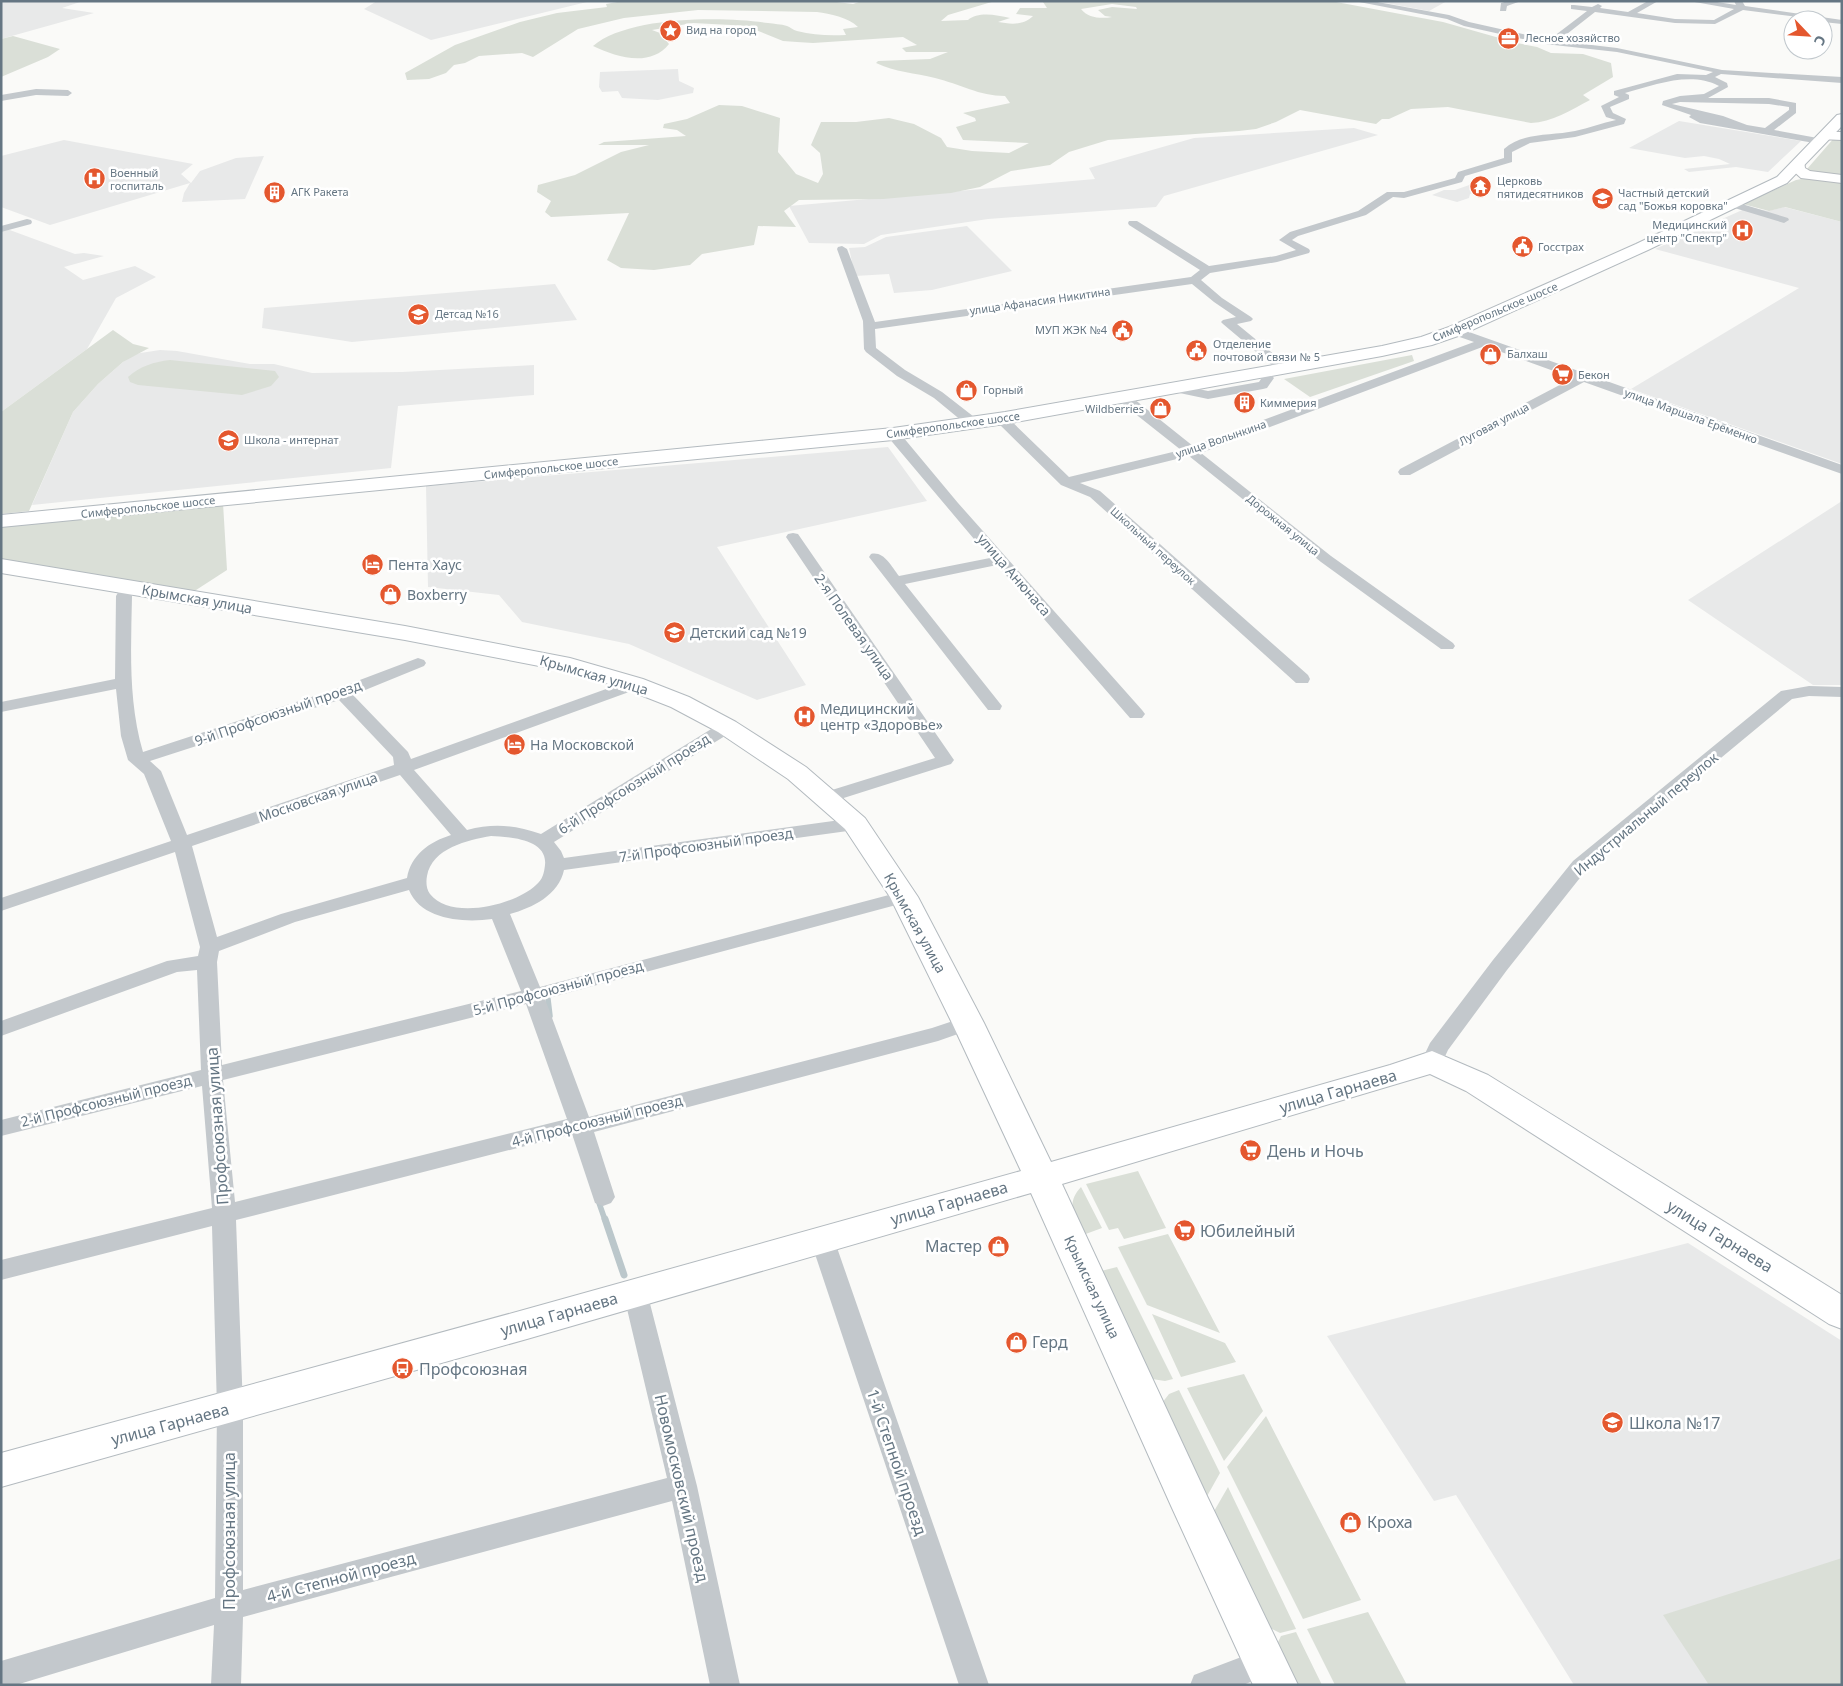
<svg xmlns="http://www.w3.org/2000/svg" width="1843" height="1686" font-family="'Noto Sans',sans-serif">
<rect width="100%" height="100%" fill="#fafaf8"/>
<path fill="#e8e9e9" d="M1 1H83L62 8 94 13 1 39Z
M377 1H591L431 40 364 9Z
M1375 1H1447L1429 11Z
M678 69 679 81 694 88 693 93 658 100 622 98 618 91 602 92 599 87 600 72Z
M1679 121 1801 141 1768 172 1736 167 1689 172 1684 169 1730 164 1719 159 1704 156 1685 158 1629 148Z
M1354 128 1378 135 1164 196 1156 207 988 219 881 235 864 244 809 243 789 206 1095 179 1089 168 1194 138Z
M64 140 193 164 181 174 191 183 200 171 236 158 264 156 245 199 182 202 184 193 190 183 50 225 1 207V156Z
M1475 183 1489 188 1470 194 1469 198 1457 202 1432 195 1444 190H1455Z
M1749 207 1768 211 1784 207 1842 222V464L1631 389 1799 288 1655 249Z
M967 226 1012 271 932 290 894 293 889 274 855 276 849 248 865 247 886 237Z
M7 229 75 254 84 253 104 256 64 267 83 280 135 266 156 277 116 298 87 349 1 412V231Z
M555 284 577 320 352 342 262 328 264 308Z
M160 350 177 351 250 364H274L312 373 402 372 534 365V395L398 406 391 468 32 505 73 412 98 384 123 362 134 354Z
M888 447 927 501 717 547 806 685 757 700 629 644 522 622 499 595 428 587 426 486Z
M1842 501V685H1813L1688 600Z
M1688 1243 1842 1341V1685H1574L1456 1495 1434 1501 1327 1336Z"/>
<path fill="#dadfd7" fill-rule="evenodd" d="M623 1H843L837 2 853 4 862 1H995L948 15 941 21 968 20C978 11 997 15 1010 18L998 22C1010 24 1023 26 1033 16L1016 14 1020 8H1047L1043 2 1051 1H1331L1443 22 1517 43 1537 47 1551 53 1583 54 1611 63 1613 77 1583 95 1590 100C1571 110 1552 122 1531 123L1448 107 1411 109 1389 119H1382L1376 124 1300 110 1276 122 1256 129 1239 131 1108 140 1069 152 1050 165 1011 171 980 187 951 193 883 199 799 200 784 211 796 227 758 226 754 245 702 254 690 265 654 270 621 268 607 260 629 213 551 217 545 212 551 201 537 192 538 185 575 175 621 152 649 145H598L604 142 686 136 677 130 663 128 664 124 687 119 719 105 742 106 780 118 778 152 796 174 818 183 823 174 820 153 811 145 821 122H856L889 118 914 124 941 138 947 147 972 151 1009 153 1029 143 963 140 956 127 976 121 975 118 963 113 1010 103 1005 96C979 96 960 84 935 78 915 73 895 72 876 63L878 61 930 59 948 52H906L902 48 917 45 903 37 813 43 797 42 783 41 751 28 750 26 693 23 652 30 660 33 669 44C650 68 616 57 593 46 627 16 724 16 768 23 774 24 781 24 787 26 790 27 793 30 797 31 813 35 828 36 846 35L843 29 858 27C848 17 830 14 817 12L698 10 624 18 578 29 533 57 522 53 479 56 465 63 454 65 446 73 429 79 407 80 405 73 455 45 520 22 557 13 607 7 606 4ZM1112 4 1136 7 1137 9 1112 7 1098 10 1105 16 1112 17C1101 19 1088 18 1081 9Z
M13 36 60 49 48 57 1 77V39Z
M1835 137 1842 138V177L1808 171 1807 169Z
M1807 178 1842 181V222L1785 207 1769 211 1743 204 1796 180Z
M113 330 133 344 149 348 123 362 98 384 73 412 29 511 1 514V412Z
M1412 355 1414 361 1310 397 1284 379Z
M170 360 275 371 279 377 271 386 242 395 138 385 130 382 128 377C140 366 154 362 170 360Z
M223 503 227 570 193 592 1 559V524Z
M1138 1171 1166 1228 1124 1239 1118 1228 1109 1230 1086 1184Z
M1081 1187 1102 1228 1083 1235C1075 1216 1065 1204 1081 1187Z
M1168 1234 1220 1333 1147 1305 1118 1247Z
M1117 1267 1173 1379 1165 1381 1152 1379 1097 1272Z
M1152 1314 1225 1343 1236 1362 1181 1377Z
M1244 1374 1263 1411 1224 1461 1187 1388Z
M1179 1390 1220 1473 1206 1498 1162 1403 1169 1394Z
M1266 1416 1361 1600 1303 1619 1227 1467Z
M1228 1487 1296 1629 1280 1633 1268 1627 1213 1513Z
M1842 1558V1685H1709L1663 1615Z
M1368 1612 1407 1685H1335L1307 1629Z
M1296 1632 1322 1685H1294L1276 1646 1281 1636Z"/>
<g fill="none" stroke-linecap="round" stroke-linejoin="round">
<path stroke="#bbc7cb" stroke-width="5.5" d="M548 999 550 1016
M598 1200 605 1220"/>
<path stroke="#bbc7cb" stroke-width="7" d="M605 1219 624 1275"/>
<defs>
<path id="secondary" d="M1842 114V126L1787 183 1648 250 1461 335 1432 345 1382 356 1005 424 893 440 1 527V515L893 428 1005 412 1382 346 1421 337 1449 327 1636 244 1777 177 1837 115Z
M1 559 405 626 570 658 643 679 689 697 736 722 806 767 865 818 918 897 984 1023 1051 1162 1390 1065 1432 1051 1488 1075 1842 1295V1329L1829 1324 1466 1091 1430 1074 1062 1184 1207 1496 1298 1685H1253L1172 1508 1031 1193 527 1339 1 1487V1453L527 1309 1021 1171 952 1023 890 897 845 829 788 779 718 732 671 707 625 689 565 671 405 640 1 573Z"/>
<path id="primary" d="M1825 132H1842V140L1820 139 1818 136Z
M1799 160 1804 161 1805 168 1810 171 1842 175V183L1801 178 1791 169 1794 161Z"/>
</defs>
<use href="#secondary" stroke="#b3babf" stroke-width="2"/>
<use href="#primary" stroke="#b5babe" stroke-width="2"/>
<path fill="#c3c8cc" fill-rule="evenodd" d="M1354 1H1372L1449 15 1469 22 1549 40 1587 11 1571 9V5H1574L1592 7 1598 4 1602 6 1600 8 1628 12 1648 1H1658L1637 13 1675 19 1714 20 1734 9 1689 1H1711L1736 5 1734 1H1742L1745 6 1842 20V24L1823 22V20L1743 10 1715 24 1675 23 1595 12 1558 41 1617 48 1722 70 1842 77V83L1721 74 1715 77 1727 83 1728 87 1708 98H1769L1796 103V113L1774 130 1823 139V143L1820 144 1700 123 1689 117 1691 115 1662 105 1663 101 1680 96 1704 94 1719 86C1690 71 1655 85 1625 93L1629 95V99L1610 107 1613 113 1626 119 1624 124 1575 137 1530 143 1512 152V162L1465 176 1462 182 1404 198 1393 197 1366 215 1298 236 1292 240 1309 249 1310 251 1309 253 1277 262 1210 273 1201 280 1222 298 1251 317 1253 319 1251 321 1237 324 1287 365 1289 368 1287 371H1279L1223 324 1221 322 1223 320 1236 317 1214 302 1192 284 875 329 876 348 905 370 942 392 978 420 980 423 973 427 968 426 934 398 897 376 866 352 864 349 863 321 837 249 838 247 842 246 847 249 875 322 1191 277 1200 270 1129 225 1128 223 1129 221H1137L1209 266 1276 256 1296 250 1279 240 1290 232 1358 211 1387 192H1404L1455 178 1458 172 1504 158V149C1523 132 1551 136 1575 131 1589 128 1602 123 1616 120L1606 117 1601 106 1619 97 1614 95V91L1677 74 1706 75 1713 72 1617 52 1545 44 1464 26 1447 19ZM1680 102 1769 104 1789 107V110L1765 128 1747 125 1723 116 1672 104Z
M1508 1H1521L1507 6 1506 11H1500L1501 3Z
M36 89 68 90 72 93 68 96 36 95 1 101V95Z
M1732 201 1788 218 1789 220 1784 223 1728 206 1727 204Z
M27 219 31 220 32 222 31 224 1 232V226Z
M1455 327 1842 465V474L1584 382 1410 475H1400L1398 472 1400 469 1573 378 1485 346 1201 453 1331 556 1453 643 1455 646 1453 649H1441L1321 562 1189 456 1080 483 1100 491 1308 675 1310 679 1308 683H1296L1090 497 1061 485 994 419 996 416H1006L1069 477 1181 450 1119 401 1118 398 1119 395H1129L1193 446 1474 342 1451 334 1449 331 1451 328Z
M1261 368 1265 369 1274 378 1267 388 1263 389 1208 399 1170 391 1168 388 1174 384 1208 391 1259 382 1261 379 1255 372Z
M893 430 898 431 958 503 1142 710 1145 714 1142 718H1130L997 565 905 584 1002 706 1000 710H988L869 557 871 554C884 551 891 566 899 576L990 558 888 437 886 434 888 431Z
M793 533 798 534 954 760 951 764 831 802 825 803 819 802 816 798 819 794 935 758 786 537 788 534Z
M128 582 133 584 136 587 132 596C131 648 128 701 143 752L336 689 418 658 424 660 426 663 424 666 353 695 408 752 411 759 634 679 640 680 642 684 640 688 414 770 467 830C494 823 514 825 541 834L721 723 727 722 733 723 736 727 733 731 554 842 561 851 564 858 855 818 862 820 864 824 862 828 855 830 564 870C559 895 532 908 510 914L540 987 904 891 911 893 914 897 911 901 545 999 589 1117 932 1028 968 1016 975 1018 979 1023 975 1028 938 1041 594 1132 615 1197 611 1203 603 1206 595 1203 572 1134 236 1220 243 1408V1590L667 1478 623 1292 626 1285 635 1282 644 1285 647 1292 697 1486 740 1685H710L672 1501 243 1617 241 1685H211L214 1625 16 1685H1V1661L215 1598 217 1408 212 1226 1 1280V1260L212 1208 202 1086 1 1136V1120L201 1070 197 970 177 972 1 1036V1021L167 961 198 956 200 947 175 852 1 911V898L171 841 144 774 128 760 121 736 116 689 1 712V702L115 679 116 596 123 584ZM339 700 393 757 394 765 187 835 161 771 150 761ZM400 775 451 835C429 842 411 855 407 878L281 914 217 937 192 846ZM491 836C509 837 548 839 545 865 544 873 543 879 536 885 515 905 451 921 430 894 426 889 426 881 427 876 432 848 468 840 491 836ZM409 890C421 920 464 923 492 919L521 991 222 1065 217 962 219 951 295 922ZM526 1004 567 1119 235 1202 223 1080Z
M1809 686 1842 687V697L1809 696 1792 699 1587 869 1507 970 1448 1050 1440 1067 1432 1070 1424 1067 1421 1062 1430 1043 1493 960 1573 861 1781 691Z
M822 1230 831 1232 834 1239 989 1685H959L810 1239 813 1232Z
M1265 1648 1276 1652 1280 1662 1276 1672 1243 1685H1190L1194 1675Z"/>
<use href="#secondary" fill="#fff" fill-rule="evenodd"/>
<use href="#primary" fill="#fff" fill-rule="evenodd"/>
</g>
<defs>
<symbol id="sight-disc" viewBox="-11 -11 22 22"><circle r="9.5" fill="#e4572e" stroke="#fff"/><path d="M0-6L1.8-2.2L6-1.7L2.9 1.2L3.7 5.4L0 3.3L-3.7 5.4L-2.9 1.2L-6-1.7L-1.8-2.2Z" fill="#fff"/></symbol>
<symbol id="office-disc" viewBox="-11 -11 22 22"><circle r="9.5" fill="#e4572e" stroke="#fff"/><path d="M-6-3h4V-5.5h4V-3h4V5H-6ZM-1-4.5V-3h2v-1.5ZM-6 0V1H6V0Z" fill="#fff"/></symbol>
<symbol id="hospital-disc" viewBox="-11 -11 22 22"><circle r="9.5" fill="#e4572e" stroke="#fff"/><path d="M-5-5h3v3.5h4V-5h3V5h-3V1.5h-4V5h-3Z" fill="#fff"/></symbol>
<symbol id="temple-disc" viewBox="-11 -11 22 22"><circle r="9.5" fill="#e4572e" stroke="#fff"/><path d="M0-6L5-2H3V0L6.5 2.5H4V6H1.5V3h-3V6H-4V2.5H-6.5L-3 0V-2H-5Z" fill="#fff"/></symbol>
<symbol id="building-disc" viewBox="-11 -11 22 22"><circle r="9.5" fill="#e4572e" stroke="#fff"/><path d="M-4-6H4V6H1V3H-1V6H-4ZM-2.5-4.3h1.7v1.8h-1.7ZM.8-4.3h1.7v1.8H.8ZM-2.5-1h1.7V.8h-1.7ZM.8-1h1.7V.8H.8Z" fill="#fff"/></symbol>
<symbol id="school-disc" viewBox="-11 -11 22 22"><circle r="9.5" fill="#e4572e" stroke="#fff"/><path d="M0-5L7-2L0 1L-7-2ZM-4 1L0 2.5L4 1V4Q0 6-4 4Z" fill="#fff"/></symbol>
<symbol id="civic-disc" viewBox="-11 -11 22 22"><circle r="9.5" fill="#e4572e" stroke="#fff"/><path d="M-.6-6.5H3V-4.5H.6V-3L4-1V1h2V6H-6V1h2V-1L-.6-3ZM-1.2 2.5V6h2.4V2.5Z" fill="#fff"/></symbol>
<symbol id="shop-disc" viewBox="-11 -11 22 22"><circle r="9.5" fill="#e4572e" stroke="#fff"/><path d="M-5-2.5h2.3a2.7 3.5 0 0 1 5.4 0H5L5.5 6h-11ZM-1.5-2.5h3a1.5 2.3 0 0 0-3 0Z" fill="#fff"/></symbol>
<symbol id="supermarket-disc" viewBox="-11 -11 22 22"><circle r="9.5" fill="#e4572e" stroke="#fff"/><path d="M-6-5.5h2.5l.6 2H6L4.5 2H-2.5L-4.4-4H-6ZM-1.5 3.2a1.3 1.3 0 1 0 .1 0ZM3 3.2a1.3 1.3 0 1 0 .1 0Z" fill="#fff"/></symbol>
<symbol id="hotel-disc" viewBox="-11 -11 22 22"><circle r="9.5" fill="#e4572e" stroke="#fff"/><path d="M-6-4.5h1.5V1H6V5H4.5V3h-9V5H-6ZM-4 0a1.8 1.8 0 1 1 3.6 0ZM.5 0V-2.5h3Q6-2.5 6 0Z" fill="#fff"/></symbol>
<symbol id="bus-disc" viewBox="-11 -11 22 22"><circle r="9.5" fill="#e4572e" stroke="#fff"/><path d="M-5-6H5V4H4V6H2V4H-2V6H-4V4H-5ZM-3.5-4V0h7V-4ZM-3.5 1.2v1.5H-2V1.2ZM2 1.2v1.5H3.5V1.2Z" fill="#fff"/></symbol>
</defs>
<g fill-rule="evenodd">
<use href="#sight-disc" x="658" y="18" width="25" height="25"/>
<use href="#office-disc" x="1496" y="26" width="25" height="25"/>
<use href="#hospital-disc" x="82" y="166" width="25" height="25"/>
<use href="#temple-disc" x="1468" y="174" width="25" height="25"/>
<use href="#building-disc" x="262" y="180" width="25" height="25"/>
<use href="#school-disc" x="1590" y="186" width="25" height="25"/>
<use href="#hospital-disc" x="1730" y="218" width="25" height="25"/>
<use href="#civic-disc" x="1510" y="234" width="25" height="25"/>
<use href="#school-disc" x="406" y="302" width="25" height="25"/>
<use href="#civic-disc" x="1110" y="318" width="25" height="25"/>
<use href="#civic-disc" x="1184" y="338" width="25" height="25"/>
<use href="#shop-disc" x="1478" y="342" width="25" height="25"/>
<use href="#supermarket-disc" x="1550" y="362" width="25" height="25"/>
<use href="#shop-disc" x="954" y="378" width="25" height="25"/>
<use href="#building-disc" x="1232" y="390" width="25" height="25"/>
<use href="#shop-disc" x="1148" y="396" width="25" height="25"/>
<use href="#school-disc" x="216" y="428" width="25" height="25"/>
<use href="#hotel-disc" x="360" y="552" width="25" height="25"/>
<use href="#shop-disc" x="378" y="582" width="25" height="25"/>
<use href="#school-disc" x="662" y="620" width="25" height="25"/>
<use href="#hospital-disc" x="792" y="704" width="25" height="25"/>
<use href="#hotel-disc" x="502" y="732" width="25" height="25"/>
<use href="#supermarket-disc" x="1238" y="1138" width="25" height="25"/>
<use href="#supermarket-disc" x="1172" y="1218" width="25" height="25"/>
<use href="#shop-disc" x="986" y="1234" width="25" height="25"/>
<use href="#shop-disc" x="1004" y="1330" width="25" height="25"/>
<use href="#bus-disc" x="390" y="1356" width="25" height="25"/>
<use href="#school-disc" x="1600" y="1410" width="25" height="25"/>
<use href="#shop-disc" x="1338" y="1510" width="25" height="25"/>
</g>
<g text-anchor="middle" stroke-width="5" stroke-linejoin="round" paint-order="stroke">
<g font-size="11" fill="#657683" stroke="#fff" text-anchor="start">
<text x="686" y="34">Вид на город</text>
<text x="1525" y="42">Лесное хозяйство</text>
<text x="110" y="177">Военный<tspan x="110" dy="13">госпиталь</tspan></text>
<text x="1497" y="185">Церковь<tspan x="1497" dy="13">пятидесятников</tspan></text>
<text x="291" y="196">АГК Ракета</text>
<text x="1618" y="197">Частный детский<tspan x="1618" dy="13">сад "Божья коровка"</tspan></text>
<text x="1727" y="229" text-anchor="end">Медицинский<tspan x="1727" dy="13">центр "Спектр"</tspan></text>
<text x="1538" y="251">Госстрах</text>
<text x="435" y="318">Детсад №16</text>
<text x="1107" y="334" text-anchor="end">МУП ЖЭК №4</text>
<text x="1213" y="348">Отделение<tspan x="1213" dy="13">почтовой связи № 5</tspan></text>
<text x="1507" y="358">Балхаш</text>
<text x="1578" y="379">Бекон</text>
<text x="983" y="394">Горный</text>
<text x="1260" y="407">Киммерия</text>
<text x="1144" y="413" text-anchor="end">Wildberries</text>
<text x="244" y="444">Школа - интернат</text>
</g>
<g font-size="11" fill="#657683" stroke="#fff">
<text transform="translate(1040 301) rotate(-8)" y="4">улица Афанасия Никитина</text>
<text transform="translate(1495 312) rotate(-23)" y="4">Симферопольское шоссе</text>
<text transform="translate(1691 416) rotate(20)" y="4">улица Маршала Ерёменко</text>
<text transform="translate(1494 424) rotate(-28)" y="4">Луговая улица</text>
<text transform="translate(953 425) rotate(-8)" y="4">Симферопольское шоссе</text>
<text transform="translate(1221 439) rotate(-19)" y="4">улица Волынкина</text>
<text transform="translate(551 468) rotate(-6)" y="4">Симферопольское шоссе</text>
<text transform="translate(148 507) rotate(-6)" y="4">Симферопольское шоссе</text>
<text transform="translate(1283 525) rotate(39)" y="4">Дорожная улица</text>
<text transform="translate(1153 546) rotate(42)" y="4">Школьный переулок</text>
</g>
<g font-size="14" fill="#657683" stroke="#fff" text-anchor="start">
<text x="388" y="570">Пента Хаус</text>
<text x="407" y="600">Boxberry</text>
<text x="690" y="638">Детский сад №19</text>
<text x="820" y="714">Медицинский<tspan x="820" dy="16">центр «Здоровье»</tspan></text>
<text x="530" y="750">На Московской</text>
</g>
<g font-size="14" fill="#657683" stroke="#fff">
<text transform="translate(1014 575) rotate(49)" y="5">улица Анюнаса</text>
<text transform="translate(197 599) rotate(10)" y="5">Крымская улица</text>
<text transform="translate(854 627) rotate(55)" y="5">2-я Полевая улица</text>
<text transform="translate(594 675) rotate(16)" y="5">Крымская улица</text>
<text transform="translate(278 713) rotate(-19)" y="5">9-й Профсоюзный проезд</text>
<text transform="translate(634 784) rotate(-32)" y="5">6-й Профсоюзный проезд</text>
<text transform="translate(318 797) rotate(-19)" y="5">Московская улица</text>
<text transform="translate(1646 814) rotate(-40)" y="5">Индустриальный переулок</text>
<text transform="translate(706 845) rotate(-8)" y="5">7-й Профсоюзный проезд</text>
<text transform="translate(915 923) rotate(61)" y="5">Крымская улица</text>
<text transform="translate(558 988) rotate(-15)" y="5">5-й Профсоюзный проезд</text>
<text transform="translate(106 1101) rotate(-14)" y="5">2-й Профсоюзный проезд</text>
<text transform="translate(597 1121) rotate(-14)" y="5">4-й Профсоюзный проезд</text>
<text transform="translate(1092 1287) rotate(65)" y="5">Крымская улица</text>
</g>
<g font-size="16" fill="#657683" stroke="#fff">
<text transform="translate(1338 1091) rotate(-16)" y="6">улица Гарнаева</text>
<text transform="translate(217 1126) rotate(-94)" y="6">Профсоюзная улица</text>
<text transform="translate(949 1203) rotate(-16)" y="6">улица Гарнаева</text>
<text transform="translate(1720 1236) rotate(32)" y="6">улица Гарнаева</text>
<text transform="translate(559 1314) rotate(-16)" y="6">улица Гарнаева</text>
<text transform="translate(170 1424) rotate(-15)" y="6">улица Гарнаева</text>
<text transform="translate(897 1462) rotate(71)" y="6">1-й Степной проезд</text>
<text transform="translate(682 1488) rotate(77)" y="6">Новомосковский проезд</text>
<text transform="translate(229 1531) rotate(-90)" y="6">Профсоюзная улица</text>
<text transform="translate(341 1577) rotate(-15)" y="6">4-й Степной проезд</text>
</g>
<g font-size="16" fill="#657683" stroke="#fff" text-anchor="start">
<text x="1267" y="1157">День и Ночь</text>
<text x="1200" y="1237">Юбилейный</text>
<text x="982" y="1252" text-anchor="end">Мастер</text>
<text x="1032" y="1348">Герд</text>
<text x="419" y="1375">Профсоюзная</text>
<text x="1629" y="1429">Школа №17</text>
<text x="1367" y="1528">Кроха</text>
</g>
</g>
<rect width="1843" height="1686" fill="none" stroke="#657683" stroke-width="5"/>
<g transform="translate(1808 35) rotate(115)"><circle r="24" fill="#ffffff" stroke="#c1c8cd"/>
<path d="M0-4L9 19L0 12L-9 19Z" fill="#e4572e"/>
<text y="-8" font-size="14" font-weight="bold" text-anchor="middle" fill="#657683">С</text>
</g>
</svg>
